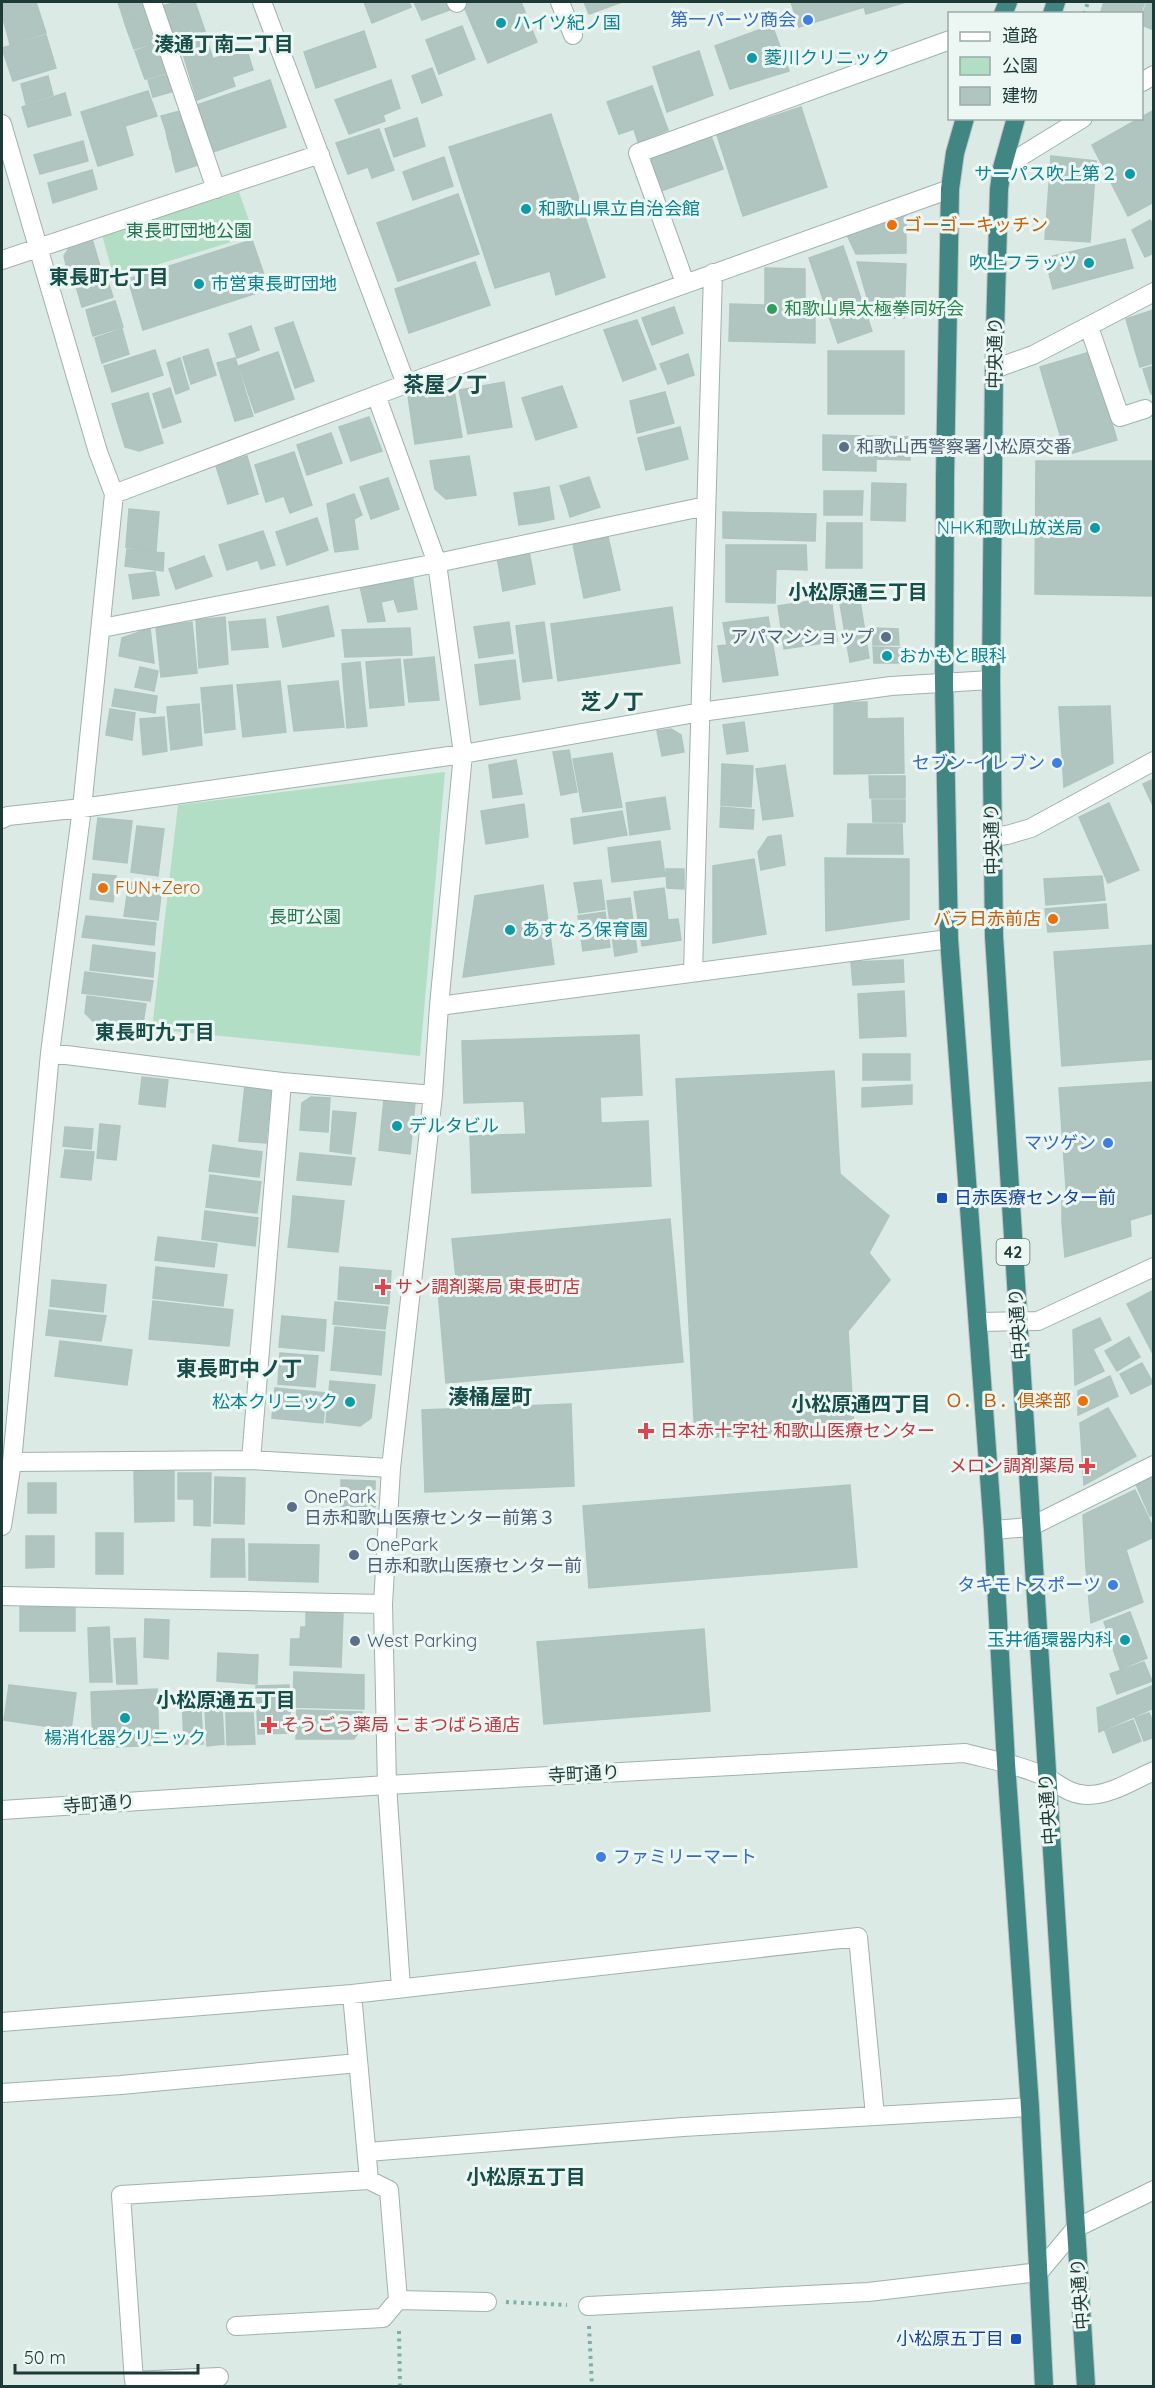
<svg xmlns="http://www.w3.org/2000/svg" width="1155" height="2388" font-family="Quicksand,'Noto Sans JP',sans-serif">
<rect width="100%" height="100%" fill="#dceae6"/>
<path fill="#b2dec5" d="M239 192 254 235 114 278 102 235Z
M445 772 420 1056 152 1029 178 805Z"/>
<path fill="#b1c5c0" stroke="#aec4bf" stroke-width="1.5" d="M2 2H36L46 33 10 44 2 15Z
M118 2H146L150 12 124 20Z
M178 2H195L205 31 175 41 162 6Z
M364 2H409L411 7 372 23Z
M414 2H448L452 9 422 20Z
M469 2H521L537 42 488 63 463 4Z
M584 2H622L589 14Z
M791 2H906L866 14 864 7 799 27Z
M1104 2H1145L1140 14H1100Z
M1147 2H1154V30L1142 25V16Z
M150 13 160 41 134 49 124 21Z
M772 25 789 71 730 89 715 46Z
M462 26 475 59 439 74 426 40Z
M364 31 376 67 316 88 304 52Z
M46 35 56 68 13 81 2 48Z
M205 35 213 59 246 47 253 70 232 77 235 86 197 100 180 44Z
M161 42 172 71 145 79 135 51Z
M699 51 713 95 667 112 653 67Z
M432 68 442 95 422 103 412 76Z
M172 73 178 90 153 97 148 80Z
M48 76 53 95 26 104 21 84Z
M270 80 286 127 213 152 197 105Z
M391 80 400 108 383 115 385 121 349 134 335 100Z
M652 86 668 130 638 142 634 129 619 134 607 102Z
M148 91 157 116 125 126 133 155 98 166 81 112Z
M65 93 71 115 28 127 22 107Z
M801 107 827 187 743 216 717 135Z
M184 110 189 124 166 131 161 116Z
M1154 110V202L1128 216 1092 145Z
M551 114 605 277 556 295 550 271 495 288 449 147Z
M417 118 425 146 394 157 385 129Z
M188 125 193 142 170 149 166 132Z
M379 129 394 170 372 178 368 167 348 174 336 143Z
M711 136 723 169 661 191 649 158Z
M83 141 88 161 40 174 34 155Z
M195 142 198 153 173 161 171 150Z
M198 153 201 164 176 172 173 161Z
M1051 156 1096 161 1090 242 1045 239Z
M444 157 453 186 413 200 403 172Z
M92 170 97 189 53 203 48 183Z
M458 194 479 254 398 281 377 223Z
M906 215V253L856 254 847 235Z
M1150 220 1154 226V253L1145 257 1132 230Z
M92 239 100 266 69 277 64 256 71 245Z
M1125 239 1133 268 1053 289 1045 258Z
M252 240 269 289 143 330 128 279Z
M843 246 872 331 838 343 809 258Z
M475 262 490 305 409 333 395 289Z
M857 262 906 264 904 318H873Z
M765 268 805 269V306H815V343L729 341 730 304 765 305Z
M104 269 113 297 82 307 74 279Z
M115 301 123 327 93 336 86 310Z
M674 307 683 333 652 345 642 318Z
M1153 310 1154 363 1140 367 1126 319Z
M637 320 656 369 623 381 604 330Z
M293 322 314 381 295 388 275 328Z
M251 326 259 350 237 358 229 334Z
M122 329 129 354 102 363 95 338Z
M208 349 216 375 191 384 183 357Z
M155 350 163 375 112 392 104 366Z
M828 351H904V414H828Z
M278 352 294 399 255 413 239 366Z
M1090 352 1117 440 1066 455 1040 367Z
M688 354 694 375 668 384 660 364Z
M180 358 189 389 176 394 167 363Z
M235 358 253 416 235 421 217 363Z
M1154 366V393L1151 394 1143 369Z
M504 382 512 427 468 434 459 390Z
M562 386 577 427 536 440 522 398Z
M170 388 181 422 163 428 153 394Z
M454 390 462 437 415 444 408 396Z
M665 392 674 423 637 433 630 401Z
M148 393 163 443 139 451 125 447 112 404Z
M369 417 382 451 351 461 339 427Z
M680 427 688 459 646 470 638 438Z
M331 433 342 463 307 475 297 445Z
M823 435 910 437V460L876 459V471L823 470Z
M294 452 312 505 290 513 284 496 266 502 255 465Z
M247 456 258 494 228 504 216 466Z
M469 456 476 495 446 499 435 489 430 461Z
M1036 461H1154V596L1035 594Z
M589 477 595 494 566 503 560 486Z
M388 478 399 509 371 519 360 487Z
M872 483 906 484 905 521 871 520Z
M549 487 554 519 540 522 534 490Z
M534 490 540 522 519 525 514 493Z
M824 491H863L862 515H824Z
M354 494 362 515 354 519 358 549 335 552 327 504Z
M595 494 600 507 570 517 566 503Z
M129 509 159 512 156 551 126 547Z
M723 512 816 514 815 541 723 538Z
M317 518 328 550 287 565 276 532Z
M827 523H862V568H826Z
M263 531 275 565 261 569 258 560 227 570 219 545Z
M608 537 620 590 584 598 573 544Z
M726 545H806L807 570 776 569 775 603 726 602Z
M127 549 164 553 163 571 125 566Z
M529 551 535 584 503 591 497 557Z
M204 556 212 576 176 589 169 569Z
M155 572 159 595 133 599 129 575Z
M412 574 417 609 398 612 394 599 381 602 385 621 368 622 360 586Z
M859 594 869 658 850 662 839 598Z
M831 598 837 641 784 649 778 606Z
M328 606 334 636 283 647 277 617Z
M672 607 680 663 558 681 551 624Z
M225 617 228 664 199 668 196 620Z
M768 617 778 675 723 682 718 646 727 645 723 623Z
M265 619 268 647 232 650 229 622Z
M192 622 197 673 161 677 156 627Z
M509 622 513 653 479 658 474 627Z
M544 622 552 678 523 682 516 626Z
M150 628 154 663 119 656 122 638Z
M410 628 412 655 345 657 342 630Z
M873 628 898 629 899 645H873Z
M873 647 900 648V663H874Z
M434 657 439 700 409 702 404 660Z
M400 659 404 705 370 708 366 662Z
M515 660 520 699 480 705 475 665Z
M360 662 367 726 347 728 342 664Z
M140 667 158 671 154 691 135 687Z
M280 681 286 732 243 737 237 685Z
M338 681 344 727 294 731 288 686Z
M232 685 235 729 205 733 201 688Z
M115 689 157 696 155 713 112 706Z
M867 702V719L903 718 904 773 834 774V703Z
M199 704 202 745 171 750 167 707Z
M1110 706 1113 763 1064 787 1059 707Z
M110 709 135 713 132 740 106 735Z
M164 717 167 751 143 755 140 719Z
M744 722 748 751 727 754 723 725Z
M671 729 681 735 684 752 662 756 657 731Z
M569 750 577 792 561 795 553 752Z
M612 753 622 807 583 812 573 759Z
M516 760 522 794 493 798 489 765Z
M722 764 753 766 751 807 721 805Z
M785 765 793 816 763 820 756 769Z
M869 776H905V798H870Z
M1154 779V808L1143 784Z
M665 797 670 829 630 835 626 803Z
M872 800H905V822H873Z
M1109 803 1139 870 1108 883 1079 817Z
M524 804 528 837 486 844 481 811Z
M721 807 754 810 753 829 720 827Z
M622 811 627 835 574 844 571 819Z
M98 818 132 821 127 863 93 859Z
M848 824H902L903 854H847Z
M137 826 164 829 158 876 131 872Z
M781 835 785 865 761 870 758 852 768 837Z
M660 841 665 876 612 882 608 848Z
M825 858 909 859V919L826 931Z
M754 859 766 934 713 943V866Z
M666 869H684V889L667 888Z
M93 874 116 876 113 902 90 899Z
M1102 876 1105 900 1046 905 1044 879Z
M601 880 605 909 579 913 574 883Z
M129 882 162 887 158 920 124 916Z
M543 885 554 964 463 977 475 896Z
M664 888 668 920 678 919 681 940 642 946 634 892Z
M630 898 637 952 615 956 607 901Z
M1106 904 1108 928 1048 932 1045 909Z
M605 912 610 947 583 951 578 916Z
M86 916 156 923 154 945 82 937Z
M93 945 155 953 153 977 90 970Z
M1154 945V1059L1062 1066 1054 952Z
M903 960 904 982 853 985 851 962Z
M85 972 153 981 150 1001 82 993Z
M904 991 906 1036 860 1038 858 994Z
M87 996 146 1004 142 1030 96 1024 85 1013Z
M639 1035 642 1095 600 1097 601 1123 648 1121 651 1186 472 1193 470 1136 526 1134 524 1101 464 1103 462 1041Z
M863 1054H910V1080H863Z
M834 1071 840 1174 889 1216 869 1253 890 1280 848 1331 854 1430 695 1438 676 1079Z
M142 1077 168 1080 165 1107 139 1104Z
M1154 1082V1213L1130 1220V1198L1067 1201 1059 1088Z
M245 1085 271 1088 266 1143 239 1141Z
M912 1085V1104L862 1107V1088Z
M311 1097 330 1098 328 1132 300 1130 302 1103Z
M384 1099 415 1102 410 1154 379 1150Z
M333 1111 356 1113 351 1154 330 1151Z
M100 1124 120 1126 116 1160 97 1158Z
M65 1127 93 1129 91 1149 63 1146Z
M213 1145 262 1152 259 1177 209 1171Z
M65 1150 94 1152 91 1180 61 1177Z
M300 1153 355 1158 351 1185 297 1180Z
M210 1175 261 1182 257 1213 206 1207Z
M293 1196 323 1199 320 1226 291 1223Z
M1130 1198V1220L1062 1223V1201Z
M323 1199 344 1201 338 1252 318 1250Z
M205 1211 258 1218 255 1246 202 1239Z
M670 1219 683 1362 446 1383 438 1290 457 1288 452 1239Z
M1130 1220 1131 1236 1065 1257 1062 1223Z
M291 1223 320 1226 318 1250 288 1247Z
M158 1237 217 1244 214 1267 155 1260Z
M156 1267 227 1275 223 1306 153 1298Z
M340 1267 391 1271 389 1304 338 1299Z
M52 1280 106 1285 103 1312 50 1306Z
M1154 1290V1356L1127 1304Z
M153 1301 233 1310 229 1346 149 1339Z
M335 1302 388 1307 385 1329 333 1324Z
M49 1310 106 1316 101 1341 46 1335Z
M282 1316 326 1320 324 1351 279 1347Z
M1100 1318 1111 1340 1093 1349 1104 1371 1075 1385 1073 1330Z
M335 1327 385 1332 381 1375 331 1370Z
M1129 1337 1140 1357 1117 1371 1105 1351Z
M60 1341 132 1350 127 1385 55 1376Z
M280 1353 318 1356 315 1387 278 1384Z
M1142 1363 1153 1383 1131 1394 1120 1374Z
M1110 1376 1118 1396 1078 1415V1391Z
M330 1381 375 1385 371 1418 360 1426 326 1422Z
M275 1388 326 1393 323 1423 272 1418Z
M571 1404 574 1486 425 1492 422 1410Z
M1108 1408 1136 1456 1084 1485 1080 1423Z
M134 1470 174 1471V1521L135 1522Z
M178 1473H211L210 1526 194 1525V1499H178Z
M1154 1473V1515L1150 1516 1135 1482Z
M215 1477 245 1478 244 1524 214 1523Z
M341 1480 375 1481V1507L341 1506Z
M28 1483H56V1513H28Z
M850 1485 857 1567 589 1588 583 1506Z
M1135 1490 1154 1529V1537L1086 1568 1083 1515Z
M96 1533H123V1574H96Z
M26 1536H54V1567L26 1568Z
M212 1539H244L245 1577H211Z
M249 1544 319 1545 318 1582 249 1580Z
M1126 1550 1143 1602 1091 1623 1086 1568Z
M20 1607H75V1631H20Z
M306 1612 343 1614 341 1667 290 1665 291 1639H300L301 1627H306Z
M1130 1612 1147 1658 1120 1669 1104 1622Z
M145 1619 169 1620 168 1659 144 1657Z
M109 1627 112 1682H90L88 1628Z
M704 1629 710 1711 544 1724 537 1642Z
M135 1638 137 1684H117L114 1639Z
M218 1653 258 1655 257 1684 217 1681Z
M1144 1662 1152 1681 1117 1694 1110 1674Z
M294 1672 364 1675V1709L293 1707Z
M9 1685 76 1693 71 1730 4 1720Z
M289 1685 291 1733 258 1734 256 1686Z
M1154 1685V1708L1099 1732 1097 1708Z
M157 1689 159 1745 93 1748 91 1692Z
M221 1689 224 1744 207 1746 204 1691Z
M200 1694 203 1744H184L182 1695Z
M297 1710 362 1712V1726L354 1739H296Z
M226 1713H253L255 1744 227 1745Z
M1149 1713 1154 1724V1737L1144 1741 1135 1718Z
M1133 1720 1141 1741 1113 1753 1105 1731Z"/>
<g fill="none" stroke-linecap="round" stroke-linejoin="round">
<defs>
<path id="minor" d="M152 2 216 189
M262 2 406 384
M456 2 457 3
M560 2 573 35
M1142 82 1154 75
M2 124 98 452 114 494 82 808 50 1053 12 1462 2 1526
M1002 168 1083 118
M2 260 320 154
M685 283 638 153 950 40
M1089 327 1120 417 1145 409
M994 369 1033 355 1154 292
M376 395 437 563 463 754 439 1006 433 1095 391 1468 383 1604 387 1785 401 1988
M114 494 406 384 950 189
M102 628 437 563 706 506
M2 819 8 816 82 808 463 754 701 712 891 686 991 680
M992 837 1007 835 1031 828 1154 761
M693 972 713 273
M439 1006 949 939
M50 1053 282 1082 433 1095
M978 1322 1038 1321 1154 1267
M251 1460 282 1082
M12 1462 251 1460 391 1468
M993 1530 1030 1527 1154 1465
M2 1596 383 1604
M2 2022 352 1994 858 1937 875 2116 1030 2107
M2 2093 121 2085 358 2063
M367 2152 683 2127 875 2116
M369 2180 389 2190 398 2300 487 2302
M588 2306 868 2292 1039 2272 1076 2228 1154 2190
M236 2326 383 2318 398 2300
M219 2377 134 2381 121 2195 369 2180 352 1994"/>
<path id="tertiary" d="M2 1810 387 1785 965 1753C992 1760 1020 1765 1046 1777 1060 1785 1070 1795 1088 1795 1111 1795 1133 1780 1154 1771"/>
<path id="trunk" d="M1003 14 1008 2
M1052 14 1056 2
M965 118 955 153 950 189 945 478 944 683 949 939 993 1530 1006 1763 1030 2107 1044 2386
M1016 118 1002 168 999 189 994 369 991 680 994 936 1086 2386"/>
</defs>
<use href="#minor" stroke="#9fb2ae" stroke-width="20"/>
<use href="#tertiary" stroke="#9fb2ae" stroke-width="20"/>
<use href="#trunk" stroke="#bbc4c3" stroke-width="20"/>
<path stroke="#79b1a9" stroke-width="4" stroke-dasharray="3 4.5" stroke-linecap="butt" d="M1084 14 1088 2
M506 2302 567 2305
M589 2326 592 2386
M399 2331 400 2386"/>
<use href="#minor" stroke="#fff" stroke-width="18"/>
<use href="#tertiary" stroke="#fff" stroke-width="18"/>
<use href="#trunk" stroke="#418682" stroke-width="18"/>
</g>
<g fill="#3f7fe0" stroke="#ecf7f3" stroke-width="2">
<circle cx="808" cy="20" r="6"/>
<circle cx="1057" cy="763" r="6"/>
<circle cx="1108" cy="1143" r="6"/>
<circle cx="1113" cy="1585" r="6"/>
<circle cx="601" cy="1857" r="6"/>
</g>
<g fill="#0f9aa8" stroke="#ecf7f3" stroke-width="2">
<circle cx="501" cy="23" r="6"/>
<circle cx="752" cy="58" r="6"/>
<circle cx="1130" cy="174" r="6"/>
<circle cx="526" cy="209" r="6"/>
<circle cx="1089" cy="263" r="6"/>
<circle cx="199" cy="284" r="6"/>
<circle cx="1095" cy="528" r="6"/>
<circle cx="887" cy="656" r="6"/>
<circle cx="510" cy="930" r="6"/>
<circle cx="397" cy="1126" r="6"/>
<circle cx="350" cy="1402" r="6"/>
<circle cx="1125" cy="1640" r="6"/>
<circle cx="125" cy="1718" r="6"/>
</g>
<g fill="#e8710a" stroke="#ecf7f3" stroke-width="2">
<circle cx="892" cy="225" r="6"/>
<circle cx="103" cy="888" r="6"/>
<circle cx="1053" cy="919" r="6"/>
<circle cx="1083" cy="1401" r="6"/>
</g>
<circle fill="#2e9e5b" stroke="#ecf7f3" stroke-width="2" cx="772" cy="309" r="6"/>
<g fill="#5c6f8a" stroke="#ecf7f3" stroke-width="2">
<circle cx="844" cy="447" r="6"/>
<circle cx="886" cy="637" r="6"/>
<circle cx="292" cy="1507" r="6"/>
<circle cx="354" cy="1555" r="6"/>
<circle cx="355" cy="1641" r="6"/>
</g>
<g fill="#1a4fb4" stroke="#ecf7f3" stroke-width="2">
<rect x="936" y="1192" width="12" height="12" rx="3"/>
<rect x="1010" y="2333" width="12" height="12" rx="3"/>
</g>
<g fill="#e0444e" stroke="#ecf7f3" stroke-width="2">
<path d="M380 1278h6v6h6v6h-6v6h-6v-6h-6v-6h6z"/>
<path d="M643 1422h6v6h6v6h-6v6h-6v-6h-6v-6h6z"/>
<path d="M1084 1457h6v6h6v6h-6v6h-6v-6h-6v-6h6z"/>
<path d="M266 1716h6v6h6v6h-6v6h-6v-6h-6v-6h6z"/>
</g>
<g text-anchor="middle" stroke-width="6" stroke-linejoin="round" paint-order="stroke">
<rect fill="#ecf7f3" stroke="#5b736f" stroke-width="1.5" x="996.5" y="1239" width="33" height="26" rx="4.5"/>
<g font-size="16" font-weight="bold" fill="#1d3a37">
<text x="1013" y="1258">42</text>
</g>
<g font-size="18" fill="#366cbe" stroke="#ecf7f3" text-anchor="end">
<text x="796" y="26">第一パーツ商会</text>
<text x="1045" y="769">セブン-イレブン</text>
<text x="1096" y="1149">マツゲン</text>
<text x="1101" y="1591">タキモトスポーツ</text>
<text x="613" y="1863" text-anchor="start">ファミリーマート</text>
</g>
<g font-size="18" fill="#0d838f" stroke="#ecf7f3" text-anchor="start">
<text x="513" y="29">ハイツ紀ノ国</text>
<text x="764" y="64">菱川クリニック</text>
<text x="1118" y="180" text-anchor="end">サーパス吹上第２</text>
<text x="538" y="215">和歌山県立自治会館</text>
<text x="1077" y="269" text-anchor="end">吹上フラッツ</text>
<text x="211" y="290">市営東長町団地</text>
<text x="1083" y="534" text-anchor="end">NHK和歌山放送局</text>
<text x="899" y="662">おかもと眼科</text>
<text x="522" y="936">あすなろ保育園</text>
<text x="409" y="1132">デルタビル</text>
<text x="338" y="1408" text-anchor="end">松本クリニック</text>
<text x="1113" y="1646" text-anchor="end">玉井循環器内科</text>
<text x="125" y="1744" text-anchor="middle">楊消化器クリニック</text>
</g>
<g font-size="18" fill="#c56008" stroke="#ecf7f3" text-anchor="start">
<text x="904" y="231">ゴーゴーキッチン</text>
<text x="115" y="894">FUN+Zero</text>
<text x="1041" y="925" text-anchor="end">バラ日赤前店</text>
<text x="1071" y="1407" text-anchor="end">Ｏ．Ｂ．倶楽部</text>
</g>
<g font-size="18" fill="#237550" stroke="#ecf7f3">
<text x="189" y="237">東長町団地公園</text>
<text x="305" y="923">長町公園</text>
</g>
<g font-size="18" fill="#27864d" stroke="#ecf7f3" text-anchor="start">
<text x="784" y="315">和歌山県太極拳同好会</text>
</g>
<g font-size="18" fill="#1d3a37" stroke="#ecf7f3">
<text transform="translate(995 353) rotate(-89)" y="6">中央通り</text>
<text transform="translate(992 839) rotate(-91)" y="6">中央通り</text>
<text transform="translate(1018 1324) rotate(-94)" y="6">中央通り</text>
<text transform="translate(584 1774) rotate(-3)" y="6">寺町通り</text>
<text transform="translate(99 1804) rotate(-4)" y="6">寺町通り</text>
<text transform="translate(1048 1809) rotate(-94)" y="6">中央通り</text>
<text transform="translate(1080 2294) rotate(-94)" y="6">中央通り</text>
</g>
<g font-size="18" fill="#4e5e75" stroke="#ecf7f3" text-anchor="start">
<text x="856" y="453">和歌山西警察署小松原交番</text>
<text x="874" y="643" text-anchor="end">アパマンショップ</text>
<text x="304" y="1503">OnePark<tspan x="304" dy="21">日赤和歌山医療センター前第３</tspan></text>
<text x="366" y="1551">OnePark<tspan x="366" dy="21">日赤和歌山医療センター前</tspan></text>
<text x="367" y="1647">West Parking</text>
</g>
<g font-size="18" fill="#164399" stroke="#ecf7f3" text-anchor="start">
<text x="954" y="1204">日赤医療センター前</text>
<text x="1004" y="2345" text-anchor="end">小松原五丁目</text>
</g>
<g font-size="18" fill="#be3a42" stroke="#ecf7f3" text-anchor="start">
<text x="395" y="1293">サン調剤薬局 東長町店</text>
<text x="660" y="1437">日本赤十字社 和歌山医療センター</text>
<text x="1075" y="1472" text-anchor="end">メロン調剤薬局</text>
<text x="281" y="1731">そうごう薬局 こまつばら通店</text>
</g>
<g font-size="20" font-weight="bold" fill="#174e4a" stroke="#ecf7f3">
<text x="224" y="51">湊通丁南二丁目</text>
<text x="109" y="284">東長町七丁目</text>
<text x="858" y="599">小松原通三丁目</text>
<text x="155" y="1039">東長町九丁目</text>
<text x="861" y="1411">小松原通四丁目</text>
<text x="226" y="1707">小松原通五丁目</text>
<text x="526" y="2184">小松原五丁目</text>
</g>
<g font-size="21" font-weight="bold" fill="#174e4a" stroke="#ecf7f3">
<text x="445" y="392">茶屋ノ丁</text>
<text x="612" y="709">芝ノ丁</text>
<text x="239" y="1376">東長町中ノ丁</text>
<text x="490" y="1404">湊桶屋町</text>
</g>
</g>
<rect width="1155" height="2388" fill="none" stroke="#1d3a37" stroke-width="6"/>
<rect x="948" y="12" width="195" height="108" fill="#ecf7f3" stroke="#99aba8" stroke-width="1.5"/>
<rect x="960" y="32" width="30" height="9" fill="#ffffff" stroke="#99aba8" stroke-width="1.5"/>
<text x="1002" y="42" font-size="18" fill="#1d3a37">道路</text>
<rect x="960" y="57" width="30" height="18" fill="#b2dec5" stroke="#99aba8" stroke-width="1.5"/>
<text x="1002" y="72" font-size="18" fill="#1d3a37">公園</text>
<rect x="960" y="87" width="30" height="18" fill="#b1c5c0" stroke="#99aba8" stroke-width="1.5"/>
<text x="1002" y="102" font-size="18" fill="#1d3a37">建物</text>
<path d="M15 2364v9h183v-9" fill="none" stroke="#1d3a37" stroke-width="3"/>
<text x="24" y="2364" font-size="18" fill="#1d3a37" stroke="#ecf7f3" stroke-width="4.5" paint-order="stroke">50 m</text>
</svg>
